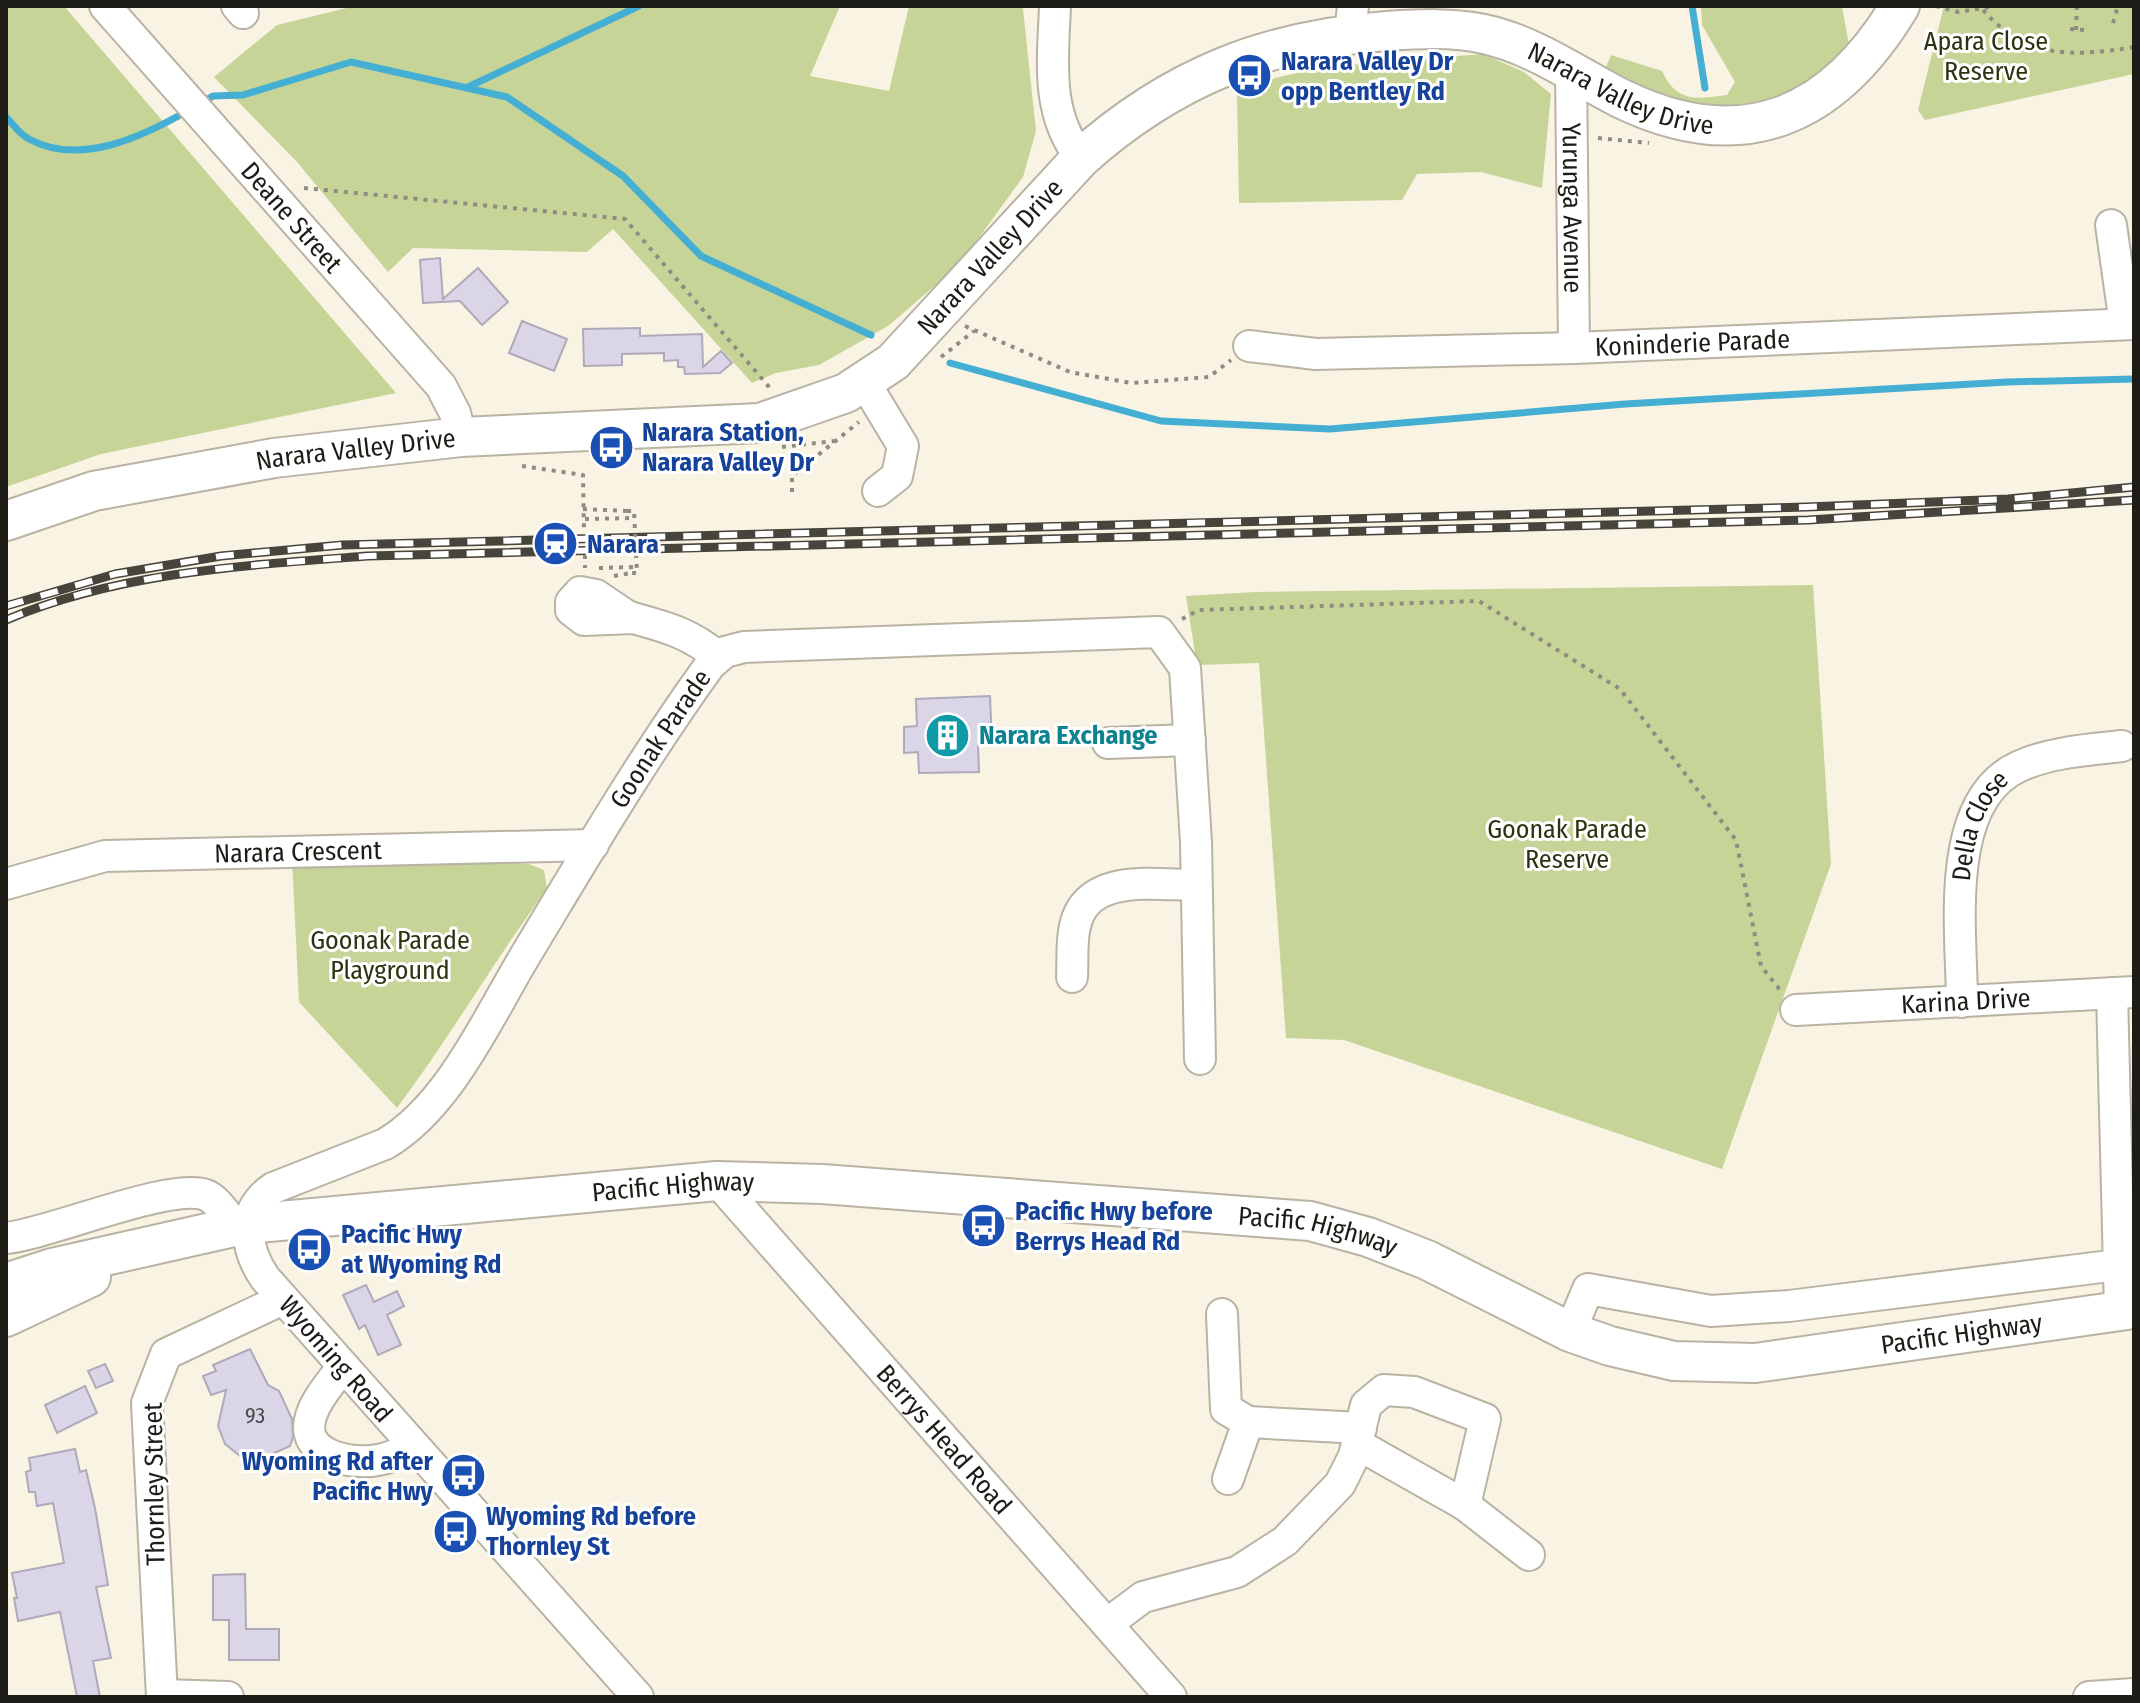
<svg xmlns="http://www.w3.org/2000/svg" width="2140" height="1703" font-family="'Fira Sans Condensed',sans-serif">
<rect width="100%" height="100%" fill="#f9f3e3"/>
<path fill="#c7d497" d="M6 6H64L396 393 101 454 6 487Z
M355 6H840L810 76 889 91 909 6H1019L1023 9 1036 131 1023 177 959 265 888 326 819 365 776 373 752 383 613 229 587 252 413 248 388 272 297 162 214 77 277 25Z
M1701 6 1842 7 1850 50C1835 62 1819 80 1803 89 1733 130 1669 102 1606 67L1611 55 1662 71C1677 103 1696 99 1727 95L1735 82 1702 25Z
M1944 6H2134V74L1925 120 1918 110Z
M1483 54 1524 72 1551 94 1542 188 1481 172 1417 174 1402 200 1239 203 1237 95 1275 78 1322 67Z
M1813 585 1831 864 1722 1169 1344 1040 1286 1038 1259 663 1197 665 1186 596 1256 592Z
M292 859 529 864 544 870 547 889C494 961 450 1037 397 1108L299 1002Z"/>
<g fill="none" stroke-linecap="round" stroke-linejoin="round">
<path stroke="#44aed3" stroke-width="7" d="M1692 6 1705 88
M468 87 639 6
M200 104 213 96 243 95 351 62 507 97 623 176 701 256 871 335
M6 117C13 124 20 135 29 139 80 167 144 136 189 110
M950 363 1161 421 1330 429 1625 404 2007 382 2134 379"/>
</g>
<path fill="#dad6e7" stroke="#aeaaba" stroke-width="2" d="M440 258 443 299 478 268 508 302 482 325 460 301 423 303 420 260Z
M522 321 567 339 554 371 509 353Z
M640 328V336L702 334 703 367 721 351 732 363 720 373 685 374 684 367H678V360L664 361V353L622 354V365L584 366 583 329Z
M990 696 992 743 978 744 979 772 919 773 918 752 904 753V727L917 726 916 699Z
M366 1285 374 1302 397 1291 404 1306 387 1315 401 1345 378 1355 365 1325 359 1329 343 1295Z
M250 1349 268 1385 279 1391 292 1419 293 1437 290 1446 250 1464 225 1444 218 1426 226 1390 211 1395 203 1376 216 1371 213 1365Z
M105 1364 113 1381 96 1388 88 1371Z
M85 1386 97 1413 57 1433 45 1405Z
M75 1449 80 1472 86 1470 95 1508 108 1585 96 1587 111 1658 93 1661 100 1697H77L60 1612 18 1621 14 1598H17L12 1573 64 1563 53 1503 37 1506 35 1492H29L26 1472 31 1470 29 1458Z
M245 1574 246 1629H279V1660H229V1620H213V1575Z"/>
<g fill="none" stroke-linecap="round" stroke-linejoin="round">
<defs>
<g id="minor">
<path id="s1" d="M105 6 441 386 455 413 461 437"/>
<path d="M237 6 243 13"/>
<path d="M1055 6C1053 60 1045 113 1081 158"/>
<path d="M1350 34 1353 6"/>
<path id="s2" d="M1571 70 1574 348"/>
<path d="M2111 225 2125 324"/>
<path id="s3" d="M1249 346 1316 354 1574 348 2134 324"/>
<path d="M865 383 903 446 897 476 878 491"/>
<path d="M633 618 584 620 571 610V602L580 592 596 595 627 616 633 618C666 627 692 634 718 657"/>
<path d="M1108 743 1190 740"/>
<path id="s4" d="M6 884 105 856 593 845"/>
<path d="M1072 977C1073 960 1071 942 1075 926 1087 872 1155 885 1196 885"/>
<path d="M2112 993 2120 1309"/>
<path id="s5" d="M1962 1002C1962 934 1942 800 2020 766 2051 752 2088 750 2122 746"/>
<path id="s6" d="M1796 1010 2134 992"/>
<path id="s7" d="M717 1181 1171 1697"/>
<path d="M6 1238C49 1234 170 1182 206 1195 218 1200 227 1217 236 1226"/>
<path d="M1222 1314 1226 1409 1248 1422 1228 1479"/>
<path d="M1570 1332 1588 1289 1711 1311 1789 1306 2118 1265"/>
<path d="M342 1367C331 1383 314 1401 310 1420 302 1456 352 1465 378 1460 391 1458 402 1452 413 1447"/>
<path d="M1248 1422 1361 1428"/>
<path d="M1357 1444 1465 1505 1529 1555"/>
<path d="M1107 1624 1143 1597 1237 1572 1285 1541 1340 1484 1354 1456 1366 1405 1384 1390 1414 1392 1485 1419 1465 1505"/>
<path d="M162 1695 228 1697"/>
<path d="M162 1697 147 1403 166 1354 283 1299"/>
<path id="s8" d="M638 1697 265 1278C244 1247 240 1211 273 1188L385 1144C450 1106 489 1015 528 951 586 855 644 756 710 665L725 652 744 647 1159 632 1185 668 1196 842 1200 1059"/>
<path d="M2089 1697 2134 1694"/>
</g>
<g id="major">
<path id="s9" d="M6 521 94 491 274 458 461 437 760 423 846 393 893 362 1081 158C1172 77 1266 40 1387 31 1419 29 1452 27 1484 34 1534 45 1575 75 1620 98 1741 157 1832 119 1900 6"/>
<path id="s10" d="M6 1283 52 1268 247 1224 717 1181 822 1184 1310 1221 1368 1237 1427 1260 1570 1332 1610 1346 1674 1361 1755 1363 2134 1309"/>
<path d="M6 1317 91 1277"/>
</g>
</defs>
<use href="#minor" stroke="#b9b3a4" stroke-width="34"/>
<use href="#major" stroke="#b9b3a4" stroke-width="42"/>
<path stroke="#908c81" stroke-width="4" stroke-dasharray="4 6" stroke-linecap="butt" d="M1936 6 1958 12 1997 6
M1983 10C2026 59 2073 57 2134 47
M2113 23 2118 6
M2070 29 2085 30
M2076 30 2077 6
M1598 138 1649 143
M304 188 625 219 770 388
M965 326 1070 372 1131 383 1209 377 1231 360
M941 357 974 331
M782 447 834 441
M522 466 583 475 584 532
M792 492V476L859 422
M583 509 627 511
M585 519 634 518
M585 555V568
M599 568 636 567
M614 576 631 573
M1182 619 1199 610 1479 601 1620 689 1736 840 1761 966 1780 990"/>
<use href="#minor" stroke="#fff" stroke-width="30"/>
<use href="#major" stroke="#fff" stroke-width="38"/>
<defs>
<path id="rail" d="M6 606 115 574 221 556 342 545 1807 507 2008 499 2134 487
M6 620C118 572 248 565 368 556L1808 520 2134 500"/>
</defs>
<use href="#rail" stroke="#47443c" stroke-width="9"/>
<use href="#rail" stroke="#fff" stroke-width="6" stroke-dasharray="18" stroke-linecap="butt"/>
<path stroke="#908c81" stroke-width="4" stroke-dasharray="4 6" stroke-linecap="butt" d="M627 511H634L637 573H631"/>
</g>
<defs>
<symbol id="bus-disc" viewBox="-11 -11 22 22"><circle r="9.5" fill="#1a4fb4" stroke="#fff"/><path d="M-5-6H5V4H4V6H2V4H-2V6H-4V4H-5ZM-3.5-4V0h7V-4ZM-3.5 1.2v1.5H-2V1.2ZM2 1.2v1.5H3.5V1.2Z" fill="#fff"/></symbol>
<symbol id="station-disc" viewBox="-11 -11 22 22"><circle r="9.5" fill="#1a4fb4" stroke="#fff"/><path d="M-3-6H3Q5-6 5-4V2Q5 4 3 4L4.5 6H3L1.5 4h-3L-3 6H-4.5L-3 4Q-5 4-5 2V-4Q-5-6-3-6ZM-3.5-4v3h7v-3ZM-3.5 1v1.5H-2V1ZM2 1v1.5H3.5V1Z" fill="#fff"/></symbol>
<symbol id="building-disc" viewBox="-11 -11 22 22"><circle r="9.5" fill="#0f9aa8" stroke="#fff"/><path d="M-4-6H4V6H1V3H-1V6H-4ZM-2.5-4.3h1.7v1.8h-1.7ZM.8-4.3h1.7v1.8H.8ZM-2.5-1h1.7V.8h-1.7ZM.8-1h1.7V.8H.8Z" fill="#fff"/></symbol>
</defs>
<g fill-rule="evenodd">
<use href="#bus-disc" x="1224" y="50" width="51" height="51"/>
<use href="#bus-disc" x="586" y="422" width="51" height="51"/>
<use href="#station-disc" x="530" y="518" width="51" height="51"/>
<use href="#building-disc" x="922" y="710" width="51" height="51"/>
<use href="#bus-disc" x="958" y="1200" width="51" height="51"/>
<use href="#bus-disc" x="284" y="1224" width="51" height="51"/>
<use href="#bus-disc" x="438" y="1450" width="51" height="51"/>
<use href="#bus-disc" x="430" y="1506" width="51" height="51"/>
</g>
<g text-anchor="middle" stroke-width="6" stroke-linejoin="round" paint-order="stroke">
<g font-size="22" fill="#4d4a4a">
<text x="255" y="1423">93</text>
</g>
<g font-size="26" fill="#2d330f" stroke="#fff">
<text x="1986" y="50">Apara Close<tspan x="1986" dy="30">Reserve</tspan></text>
<text x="1567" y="838">Goonak Parade<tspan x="1567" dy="30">Reserve</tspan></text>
<text x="390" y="949">Goonak Parade<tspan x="390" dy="30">Playground</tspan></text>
</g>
<g font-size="26" font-weight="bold" fill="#164399" stroke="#fff" text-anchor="start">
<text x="1281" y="70">Narara Valley Dr<tspan x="1281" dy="30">opp Bentley Rd</tspan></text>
<text x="642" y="441">Narara Station,<tspan x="642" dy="30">Narara Valley Dr</tspan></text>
<text x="587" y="553">Narara</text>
<text x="1015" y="1220">Pacific Hwy before<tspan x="1015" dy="30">Berrys Head Rd</tspan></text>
<text x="341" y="1243">Pacific Hwy<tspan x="341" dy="30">at Wyoming Rd</tspan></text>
<text x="433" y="1470" text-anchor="end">Wyoming Rd after<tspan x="433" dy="30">Pacific Hwy</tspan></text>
<text x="486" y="1525">Wyoming Rd before<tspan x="486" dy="30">Thornley St</tspan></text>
</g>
<g font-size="26" fill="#1e1c16" stroke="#fff">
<text dy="9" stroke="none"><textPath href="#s9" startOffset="1772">Narara Valley Drive</textPath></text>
<text dy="9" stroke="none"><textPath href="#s2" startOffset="138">Yurunga Avenue</textPath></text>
<text dy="9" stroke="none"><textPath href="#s1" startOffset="282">Deane Street</textPath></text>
<text dy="9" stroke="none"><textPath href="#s9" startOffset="1054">Narara Valley Drive</textPath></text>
<text dy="9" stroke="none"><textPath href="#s3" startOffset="444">Koninderie Parade</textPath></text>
<text dy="9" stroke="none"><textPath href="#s9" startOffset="358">Narara Valley Drive</textPath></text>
<text dy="9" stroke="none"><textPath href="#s8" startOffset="1276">Goonak Parade</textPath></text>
<text dy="9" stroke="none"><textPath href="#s5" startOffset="180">Della Close</textPath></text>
<text dy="9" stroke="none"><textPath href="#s4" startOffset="296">Narara Crescent</textPath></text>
<text dy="9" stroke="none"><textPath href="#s6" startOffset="170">Karina Drive</textPath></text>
<text dy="9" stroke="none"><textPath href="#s10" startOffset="676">Pacific Highway</textPath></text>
<text dy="9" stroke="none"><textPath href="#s10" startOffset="1324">Pacific Highway</textPath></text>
<text dy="9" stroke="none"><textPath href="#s10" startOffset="1996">Pacific Highway</textPath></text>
<text transform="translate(336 1359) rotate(49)" y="9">Wyoming Road</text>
<text dy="9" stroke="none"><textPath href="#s7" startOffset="344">Berrys Head Road</textPath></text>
<text transform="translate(154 1484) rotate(-91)" y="9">Thornley Street</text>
</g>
<g font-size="26" font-weight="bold" fill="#0d838f" stroke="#fff" text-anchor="start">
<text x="979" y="744">Narara Exchange</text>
</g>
</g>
<rect width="2140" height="1703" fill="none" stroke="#1e1c16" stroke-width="16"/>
</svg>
